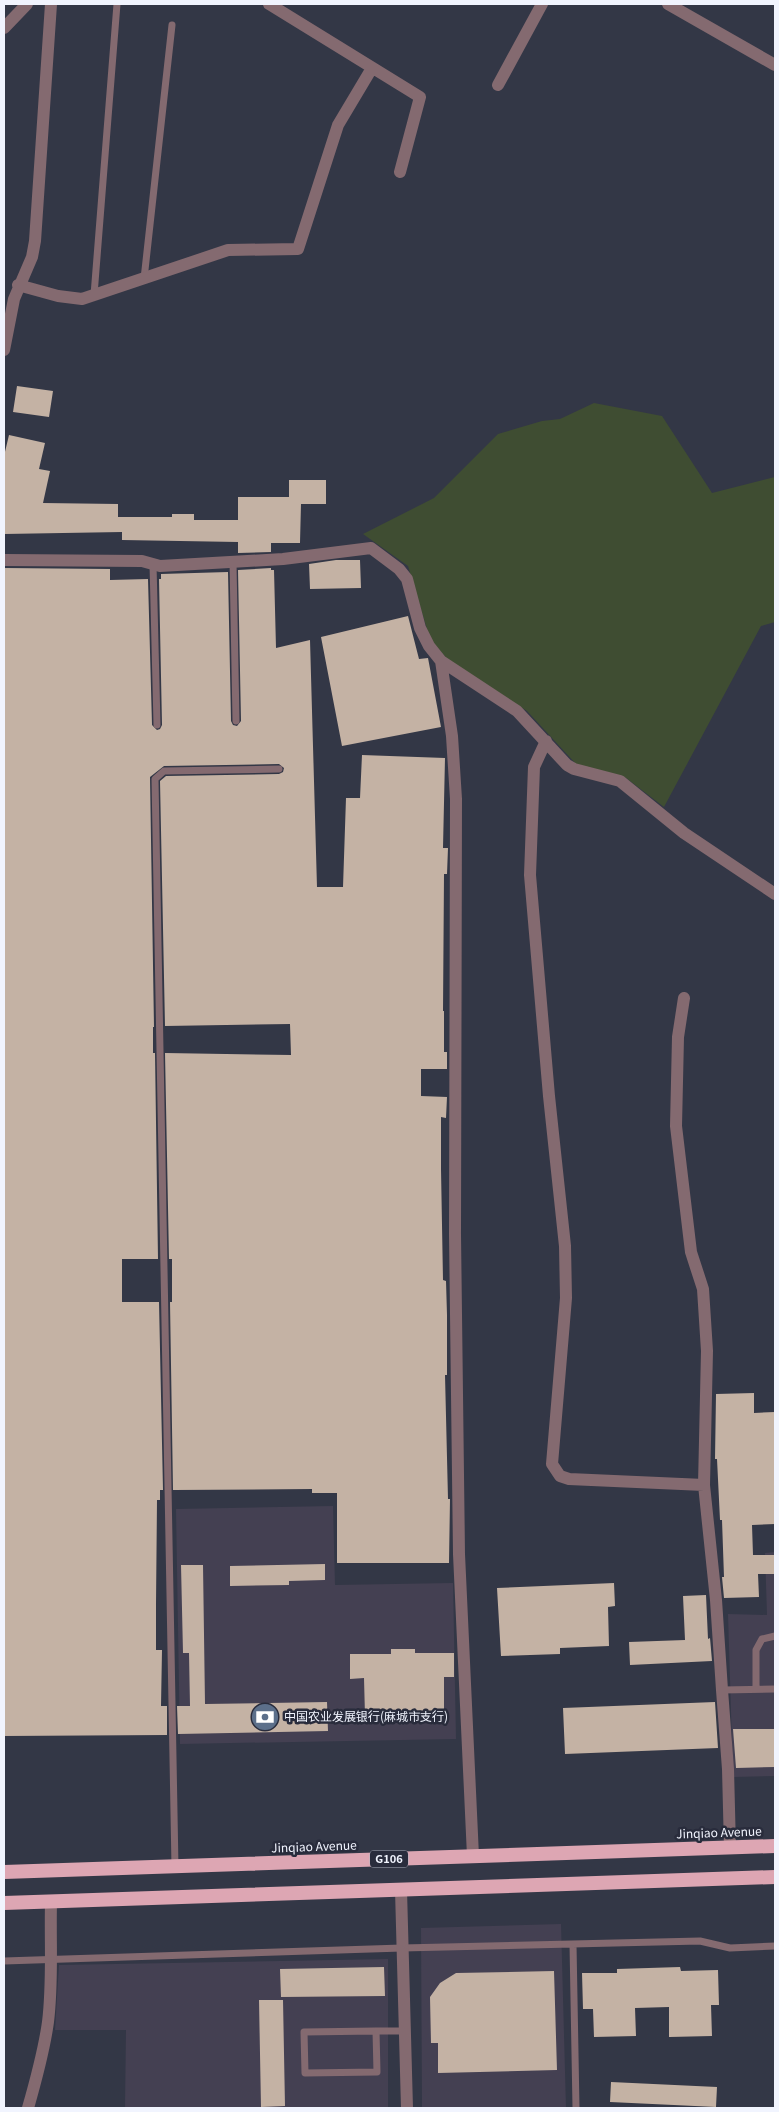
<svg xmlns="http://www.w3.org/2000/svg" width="779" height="2112" font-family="Georgia,'Noto Sans SC',serif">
<rect width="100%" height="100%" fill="#333746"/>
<path fill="#444052" d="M333 1506 335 1585 453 1583 456 1739 180 1744 176 1509Z
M775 1552V1776L733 1777 728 1614 767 1615 765 1553Z
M561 1924 566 2108 422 2107 421 1928Z
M388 1959V2108H125L126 2030H55L59 1965Z"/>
<path fill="#3f4d32" d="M594 403 662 416 712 493 775 477V622L761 626 664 807 626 778 576 764 527 711 447 659 430 639 408 566 363 534 434 498 498 434 542 421 560 419Z"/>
<path fill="#c4b2a4" d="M17 386 53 391 49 417 13 412Z
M9 435 45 443 39 469 50 471 43 503 118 504V517H172V514H194V520H238V497H289V480H326V504H301L300 543H271V552L238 553V542L122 540V532L4 534V456Z
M336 560H360L361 588 310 589 309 564Z
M4 568 110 569V580L148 579 152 725 157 730 160 729 162 725 159 579H161V574L228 572 231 721 233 725 237 726 241 721 238 570 271 568V570H274L276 648 310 640 317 887H343L346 798H360L362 755 445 758 443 848H448L447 874H444L443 1011H444V1052H447V1069H421V1096L447 1097 446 1118 441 1117V1169L443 1280 446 1281 447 1315V1375H445L448 1499H450L449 1563H337V1493H312V1489L173 1490 170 1302H172V1259H169L165 1053 291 1055 290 1024 165 1026 160 781 166 776 279 774 283 772 284 768 279 764 164 766 150 777 154 1027H153V1053H155L158 1259H122V1302H159L163 1490H160V1500H157L156 1605V1650H162L161 1706H167V1735L4 1736Z
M408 616 419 659 428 658 441 727 342 746 321 637Z
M754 1393V1413L775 1412V1524L752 1525 753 1555H775V1574H758L759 1597 724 1598 722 1577H724L722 1520H720L717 1459H715L716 1394Z
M325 1564V1580L289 1581V1585L230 1586V1566Z
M181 1565H203L205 1704 327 1702 328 1731 178 1734 177 1706H190L189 1653H183Z
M614 1583 615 1606 608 1607 609 1646 560 1648V1654L501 1656 497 1588Z
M706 1595 708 1639 710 1638 712 1661 630 1665 629 1642 685 1640 683 1596Z
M391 1649H415V1653H454V1677H444V1715L365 1716 364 1678 350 1679V1654H391Z
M715 1702 718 1748 565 1754 563 1708Z
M733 1729H775V1767L736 1768Z
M384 1967 385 1996 281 1997 280 1969Z
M680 1967 681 1971 718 1970 719 2005H711L712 2036 669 2037V2007L635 2008 636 2036 594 2037 593 2009H583L582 1973H617V1969Z
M554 1971 557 2070 438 2073V2043H431L430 1997 440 1983 456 1973Z
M259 2000H283L285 2106 261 2107Z
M611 2082 717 2087 716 2107 610 2102Z"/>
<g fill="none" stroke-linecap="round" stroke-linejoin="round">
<path stroke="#846a70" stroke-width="7" d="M144 279 172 25
M94 295 117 4
M233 562 236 721
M153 564 157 725
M756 1689V1650L762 1639 775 1636
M722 1690 775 1689
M175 1867 155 779 164 771 279 769
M573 1944 576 2108
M4 1961 402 1948 700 1941 730 1948 775 1946
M376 2031 377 2072 305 2073 304 2032Z
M376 2031H405"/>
<path stroke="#846a70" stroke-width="12" d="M269 4 420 97 400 172
M668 4 775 65
M4 28 27 4
M498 85 542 4
M18 285 58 296 82 299 228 250 298 249 338 125 372 68
M4 350 14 299 32 257 35 241 51 4
M4 560 142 561 160 566 283 559 371 548 399 569 407 579 420 628 429 646 441 661 517 711 567 765 574 769 620 781 684 833 775 894
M441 661 452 736 456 799 455 1234 459 1554 473 1856
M546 741 534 767 530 875 549 1096 565 1246 566 1298 552 1464 560 1476 569 1479 704 1485
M684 998 678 1037 676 1126 691 1252 703 1289 707 1351 704 1485 716 1600 722 1690 728 1769 730 1848
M28 2108C36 2080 44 2051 48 2022 53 1982 50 1942 51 1902"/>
<path stroke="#846a70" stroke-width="12" d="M401 1890 407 2108"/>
<path stroke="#dda6b3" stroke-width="14" d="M4 1872 775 1846
M4 1903 775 1877"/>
</g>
<defs>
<symbol id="bank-disc" viewBox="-11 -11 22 22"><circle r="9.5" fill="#5c6f8a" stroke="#292c3c"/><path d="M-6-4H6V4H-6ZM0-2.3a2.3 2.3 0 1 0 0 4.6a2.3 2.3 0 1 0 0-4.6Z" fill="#fff"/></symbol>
</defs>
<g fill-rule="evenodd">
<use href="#bank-disc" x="249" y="1701" width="32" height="32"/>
</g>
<g text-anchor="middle" stroke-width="5" stroke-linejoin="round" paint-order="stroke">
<rect fill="#292c3c" stroke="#b5b8c4" stroke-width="1" x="370" y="1850.5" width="38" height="17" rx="4"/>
<g font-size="11" font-weight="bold" fill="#f1f4fe">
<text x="389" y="1863">G106</text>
</g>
<g font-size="12" fill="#f1f4fe" stroke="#292c3c" text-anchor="start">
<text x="284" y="1721">中国农业发展银行(麻城市支行)</text>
</g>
<g font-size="12" fill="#f1f4fe" stroke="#292c3c">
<text transform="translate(719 1833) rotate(-2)" y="4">Jinqiao Avenue</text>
<text transform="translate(314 1847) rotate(-2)" y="4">Jinqiao Avenue</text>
</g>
</g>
<rect width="779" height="2112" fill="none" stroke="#f1f4fe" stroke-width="10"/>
</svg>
